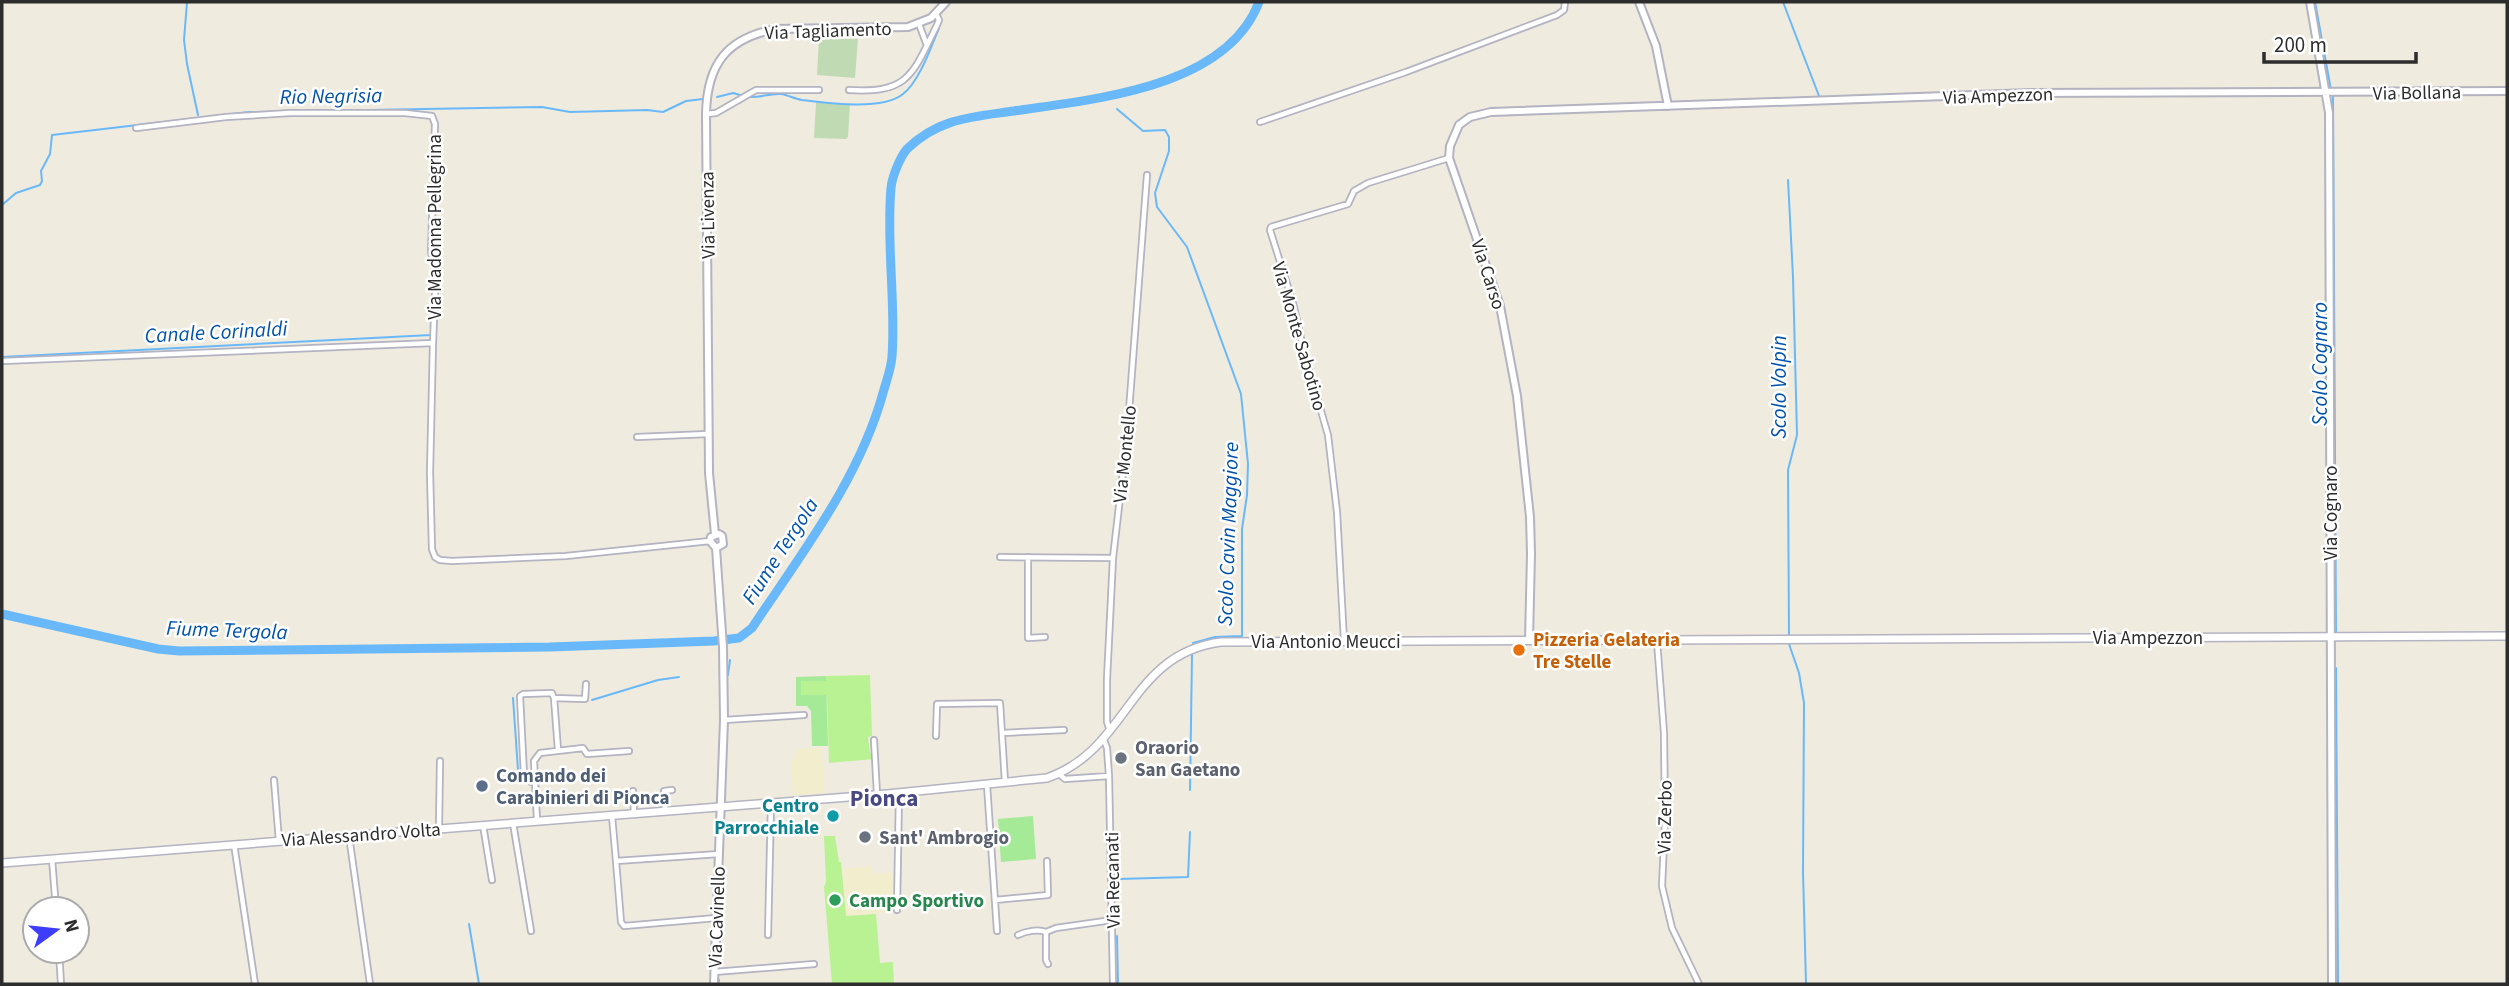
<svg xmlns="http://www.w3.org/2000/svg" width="2509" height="986" font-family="'Source Sans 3',sans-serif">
<rect width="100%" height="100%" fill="#f0ebdf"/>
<path fill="#f2edcd" d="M822 748 824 793 793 795 791 759 795 758V749Z
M871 866 872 874 894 872 893 912 846 916 842 869Z"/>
<path fill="#a4ea97" d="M826 676 828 746H812L811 711 807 706H796V677Z
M1033 816 1036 859 1001 862 998 819Z"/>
<path fill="#c0dbb4" d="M819 37 858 39 855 78 817 75Z
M816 102 850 104 848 137 846 139 814 138Z"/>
<path fill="#b8f292" d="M870 675 872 736 868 737 870 753 873 754V759L829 763 827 695H801V681H826V676Z
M824 836H835L839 862H841L846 916 876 914 880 963 893 962 894 984H832L824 887 826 882Z"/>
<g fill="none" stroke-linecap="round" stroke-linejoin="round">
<path stroke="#69b9fa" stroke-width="2" d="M187 2 184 40 187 64 198 115
M1783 2 1819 96
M2315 2 2331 90
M1112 96 1113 98
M2333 96 2336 632
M717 97 733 93 740 95
M749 97C759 98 770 93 781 94 788 95 795 99 802 100 827 103 882 111 903 94 919 82 931 47 939 28
M1117 109 1143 131 1165 130 1169 137V151L1155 193 1157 207 1187 247 1241 394 1248 464 1247 495 1242 529V636L1215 637 1193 643
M1788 180 1793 277 1797 435 1788 470 1789 635
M2 205 16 193 40 185 42 181 41 171 50 154 52 135 249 112 542 107 570 112 647 110 663 112 686 101 703 99
M2 357 431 335
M729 640V643
M1789 644 1799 673 1804 703 1803 872 1806 984
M2336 668 2338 984
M728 675 730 660
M513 698 518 770
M592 700 658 680 679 677
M1190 790 1192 655
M1117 895 1119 879 1188 877 1190 832
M469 924 479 984
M1117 936 1118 984
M719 964 721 906
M718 984 719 980"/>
<path stroke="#69b9fa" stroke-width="9" d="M2 614 158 649 179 651 550 647 714 641 739 638 752 628C801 554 859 480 883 393 886 382 891 369 892 357 896 301 886 244 891 188 892 177 900 157 907 149 939 118 972 117 1014 111 1092 99 1226 89 1259 2"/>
<defs>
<path id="minor" d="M919 24 926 43
M849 90C910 94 913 73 937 25L939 20 936 14
M706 114 716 113 756 90H819
M1260 122 1406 72 1557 15 1564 10 1565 2
M433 343 430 472 432 549 435 557 440 560 452 561 566 556 710 541
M2 361 433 343 436 271 431 252 435 124 432 116 405 113H290L226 117 136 128
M637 437 708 434
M1000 557 1113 558
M1028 557V638L1045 637
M1344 641 1337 512 1328 435 1304 352 1293 303 1270 230 1271 227 1348 204 1354 191 1368 183 1449 158
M1657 641 1664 733 1665 821 1662 886 1672 928 1699 984
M724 720 804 715
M1110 731 1107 722V679L1113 558 1127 437 1147 175
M1002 733 1064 730
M936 736 937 704 1000 703 1005 782
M874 740 877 794
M1104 740 1107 748 1109 776 1113 984
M558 750 554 698 585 699 586 684
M1059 774 1065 779 1109 776
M274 780 279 841
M535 782H531L524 775 520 696 523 694 552 693 554 698
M987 785 997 931
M633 791 634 813
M665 811 664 791 672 790
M612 816 616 861 719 854
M537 820 534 761 540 753 583 748 587 754 629 751
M513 823 531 931
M483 825 492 880
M439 828 440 761
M349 836 370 984
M234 844 255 984
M52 859 56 909
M616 861 621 922 624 926 716 918
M995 900 1048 895 1047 861
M897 910 899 793
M1046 932V960L1048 964
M768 935 771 804
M1018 935C1026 931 1038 929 1046 932L1056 928 1112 920
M59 951 61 984
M714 972 814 964"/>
<path id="tertiary" d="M1639 2 1656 46 1668 106
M2310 2 2329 113 2332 984
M715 534 709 473 706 114C707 64 727 38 776 29L908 27 931 18 946 2
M1529 640 1531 554 1530 517 1517 396 1500 306 1449 158 1450 146 1459 125 1470 117 1491 112 2030 93 2507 91
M714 984 724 720 723 647 716 548 710 541 711 537 719 534 722 536 723 544 716 548"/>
<path id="secondary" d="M2 863 887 794 1047 778C1130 749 1128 654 1221 642L2507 636"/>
</defs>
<use href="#minor" stroke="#b3b3c2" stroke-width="8"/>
<use href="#tertiary" stroke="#b3b3c2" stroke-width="10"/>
<use href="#secondary" stroke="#b3b3c2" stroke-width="10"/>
<use href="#minor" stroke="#fff" stroke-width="4.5"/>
<use href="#tertiary" stroke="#fff" stroke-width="6"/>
<use href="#secondary" stroke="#fff" stroke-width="7"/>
</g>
<circle fill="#e8710a" stroke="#fff" stroke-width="2.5" cx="1519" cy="650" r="7"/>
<g fill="#6b7280" stroke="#fff" stroke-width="2.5">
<circle cx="1121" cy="758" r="7"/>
<circle cx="865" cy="837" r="7"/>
</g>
<circle fill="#5c6f8a" stroke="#fff" stroke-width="2.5" cx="482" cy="786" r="7"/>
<circle fill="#0f9aa8" stroke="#fff" stroke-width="2.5" cx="833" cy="816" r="7"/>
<circle fill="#2e9e5b" stroke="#fff" stroke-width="2.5" cx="835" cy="900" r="7"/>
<g text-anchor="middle" stroke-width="5" stroke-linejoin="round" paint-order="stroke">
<g font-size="19" fill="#2d2d2d" stroke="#fff">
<text transform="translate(828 30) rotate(-2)" y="7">Via Tagliamento</text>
<text transform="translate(2417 92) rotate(-1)" y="7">Via Bollana</text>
<text transform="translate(1998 95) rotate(-2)" y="7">Via Ampezzon</text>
<text transform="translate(707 215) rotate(-91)" y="7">Via Livenza</text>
<text transform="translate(434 227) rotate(-90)" y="7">Via Madonna Pellegrina</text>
<text transform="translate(1489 274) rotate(72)" y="7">Via Carso</text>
<text transform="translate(1300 336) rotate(74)" y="7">Via Monte Sabotino</text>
<text transform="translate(1124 454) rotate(-84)" y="7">Via Montello</text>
<text transform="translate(2330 513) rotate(-90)" y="7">Via Cognaro</text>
<text x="2148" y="644">Via Ampezzon</text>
<text x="1326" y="648">Via Antonio Meucci</text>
<text transform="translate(1664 817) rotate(-89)" y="7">Via Zerbo</text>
<text transform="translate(361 834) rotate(-4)" y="7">Via Alessandro Volta</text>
<text transform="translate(1112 880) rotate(-91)" y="7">Via Recanati</text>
<text transform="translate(716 917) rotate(-88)" y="7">Via Cavinello</text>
</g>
<g font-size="19" font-weight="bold" fill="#c56008" stroke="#fff" text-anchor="start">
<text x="1533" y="646">Pizzeria Gelateria<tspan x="1533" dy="22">Tre Stelle</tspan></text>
</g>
<g font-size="19" font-weight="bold" fill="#5b616d" stroke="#fff" text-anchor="start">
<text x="1135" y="754">Oraorio<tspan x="1135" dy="22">San Gaetano</tspan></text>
<text x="879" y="844">Sant' Ambrogio</text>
</g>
<g font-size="19" font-weight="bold" fill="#4e5e75" stroke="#fff" text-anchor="start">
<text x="496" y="782">Comando dei<tspan x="496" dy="22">Carabinieri di Pionca</tspan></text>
</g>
<g font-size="19" font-weight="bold" fill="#0d838f" stroke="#fff" text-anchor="end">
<text x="819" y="812">Centro<tspan x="819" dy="22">Parrocchiale</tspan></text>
</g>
<g font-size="19" font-weight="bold" fill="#27864d" stroke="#fff" text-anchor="start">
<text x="849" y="907">Campo Sportivo</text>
</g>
<g font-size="21" font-style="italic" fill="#0152ad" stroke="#fff">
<text transform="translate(331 96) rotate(-1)" y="7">Rio Negrisia</text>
<text transform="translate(216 332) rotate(-3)" y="7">Canale Corinaldi</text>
<text transform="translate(2320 364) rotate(-90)" y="7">Scolo Cognaro</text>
<text transform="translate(1779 387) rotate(-90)" y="7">Scolo Volpin</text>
<text transform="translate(1228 534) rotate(-88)" y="7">Scolo Cavin Maggiore</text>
<text transform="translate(780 551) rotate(-57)" y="7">Fiume Tergola</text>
<text transform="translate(227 630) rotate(2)" y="7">Fiume Tergola</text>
</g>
<g font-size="23" font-weight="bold" fill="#484883" stroke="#fff">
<text x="884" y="806">Pionca</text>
</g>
</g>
<rect width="2509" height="986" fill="none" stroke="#2d2d2d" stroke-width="7"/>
<g transform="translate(56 930) rotate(75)"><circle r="33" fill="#ffffff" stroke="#ababab" stroke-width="2"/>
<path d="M0-5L12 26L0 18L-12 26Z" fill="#3c3dff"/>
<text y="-10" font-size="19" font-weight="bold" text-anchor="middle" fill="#2d2d2d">N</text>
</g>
<path d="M2264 52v10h152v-10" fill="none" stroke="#2d2d2d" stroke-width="3.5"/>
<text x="2274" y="52" font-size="21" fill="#2d2d2d" stroke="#ffffff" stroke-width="5" paint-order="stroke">200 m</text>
</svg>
